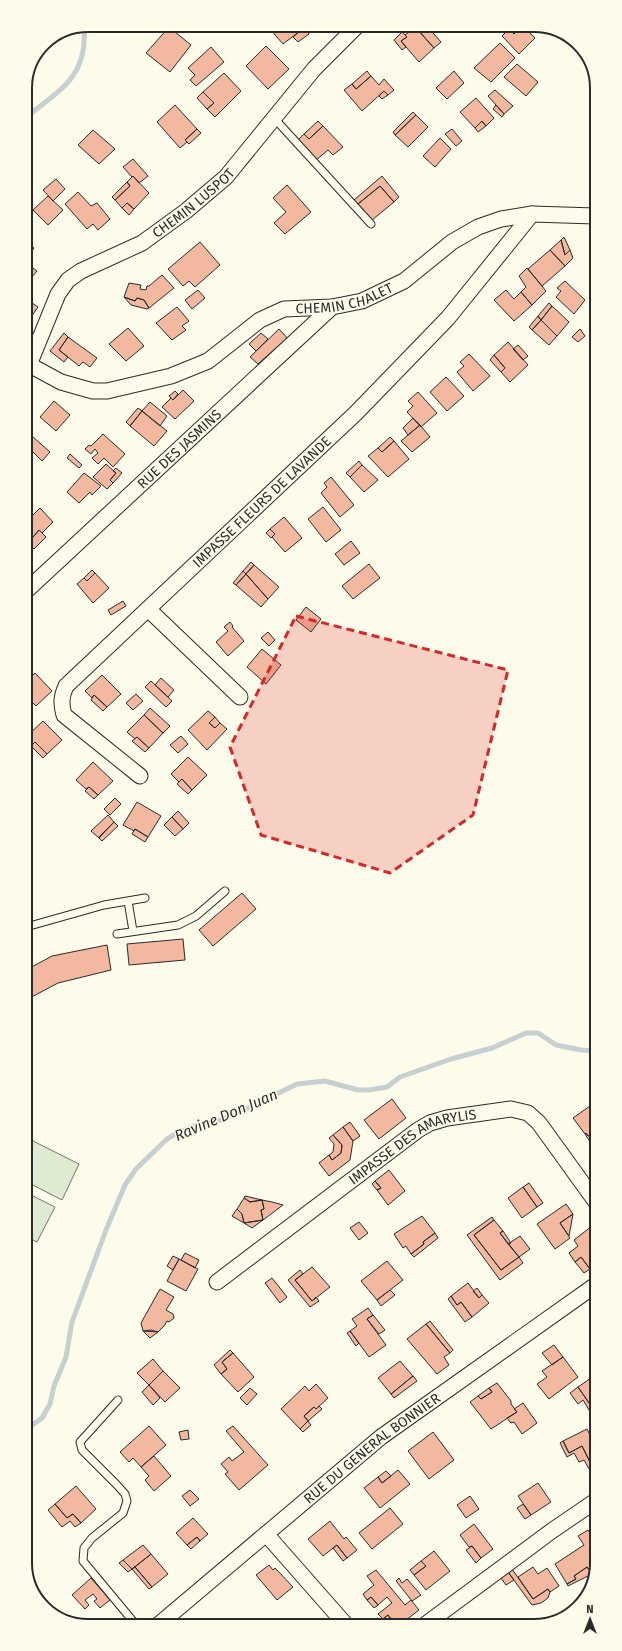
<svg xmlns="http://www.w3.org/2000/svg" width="622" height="1651" font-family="'Fira Sans',sans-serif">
<rect width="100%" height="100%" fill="#fdfbea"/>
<path fill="#deebd1" stroke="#74746e" d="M27 1138 79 1164 62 1200 27 1182Z
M27 1193 55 1207 37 1242 27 1237Z"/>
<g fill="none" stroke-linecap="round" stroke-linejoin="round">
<path stroke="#c7d0d0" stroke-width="5" d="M25 118C60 90 88 77 84 27
M27 1429 42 1418 50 1404 54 1386 66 1357 72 1322 106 1230 125 1185 136 1169 167 1139 179 1132 194 1126 215 1122 234 1115 297 1084 325 1081 358 1090H369L387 1087 400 1077 451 1059 492 1048 526 1033H538L556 1045 581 1050 596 1051"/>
</g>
<path fill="#f2b8a0" stroke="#2b2b2b" d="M275 25H301L304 28 283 44 270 29Z
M426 25 441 42 434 48 419 31Z
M513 25H522L514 34 509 29Z
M522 25 535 38 519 54 502 36 509 29 514 34Z
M540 26 550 30 547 33Z
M169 27 191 45 170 72 146 53Z
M415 27 434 48 419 62 401 41 407 37 405 35Z
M304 28 309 34 298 42 293 37Z
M402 32 407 37 401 41 406 47 402 50 394 40Z
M500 43 515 58 491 82 474 68Z
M266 46 289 69 268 89 246 66Z
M211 47 224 62 196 86 190 80 195 75 188 68Z
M517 64 538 82 526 96 504 77Z
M367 71 371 76 356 89 352 84Z
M454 71 464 83 447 99 436 88Z
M224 73 241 91 215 117 207 109 214 103 203 92Z
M371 76 379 85 384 79 394 90 388 95 384 91 362 111 344 90 352 84 356 89Z
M495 90 513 106 504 114 488 96Z
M384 91 388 95 382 99 379 96Z
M203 92 214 103 207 109 197 98Z
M476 98 494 118 486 126 482 121 475 128 460 112Z
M175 105 197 129 185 140 187 142 180 148 157 122Z
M496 105 504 114 502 117 493 109Z
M413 112 416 115 395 135 393 132Z
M416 115 428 127 408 147 395 135Z
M318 121 323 126 309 139 304 134Z
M482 121 486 126 478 132 475 128Z
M323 126 343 147 333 155 328 150 315 161 297 141 304 134 309 139Z
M197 129 201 133 189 144 185 140Z
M452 129 462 141 456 146 445 134Z
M93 130 115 149 99 164 78 145Z
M440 138 451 149 435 167 423 156Z
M133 159 148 176 139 183 133 176 132 177 123 167Z
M133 176 149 193 134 209 127 203 122 208 115 200 130 186 127 182Z
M382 176 399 197 394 202 380 186 358 204 354 200Z
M56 179 65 189 53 201 43 190Z
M127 182 130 186 115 200 112 197Z
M287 185 311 212 285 234 274 223 286 212 273 198Z
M380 186 394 202 372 220 358 204Z
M78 192 91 206 97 203 110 219 98 230 93 224 87 229 65 204Z
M48 196 63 210 48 225 33 210Z
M127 203 134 209 129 215 122 208Z
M564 237 570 250 565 255 561 240Z
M561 240 565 255 570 250 573 258 565 266 550 250Z
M25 242 34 248 25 260Z
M200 242 220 265 195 287 189 281 183 286 168 269Z
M550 250 565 266 542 286 528 269Z
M25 262 33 268 25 276Z
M33 268 37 271 26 284 25 276Z
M527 268 546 291 532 305 521 292 526 287 519 276Z
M162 275 174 288 149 308 144 300 137 298 135 301 124 297 129 283 141 285 140 289 146 290 147 286H149Z
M565 281 585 300 574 314 556 297 561 291 557 288Z
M198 290 205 298 192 309 185 300Z
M506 290 514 299 521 292 532 305 514 321 494 300Z
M124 297 135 301 137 298 144 300 149 308 147 309 131 305Z
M25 298 38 307 29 320 25 317Z
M549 303 552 306 541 320 538 316Z
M552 306 569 322 557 336 541 320Z
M177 307 189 321 182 326 186 330 172 340 156 323Z
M538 316 541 320 532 330 529 327Z
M541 320 557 336 549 345 532 330Z
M128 328 144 346 126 361 109 344Z
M279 329 289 340 279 350 276 348 258 364 250 357Z
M580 329 585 336 578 342 572 337Z
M64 333 68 337 59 350 68 357 64 362 50 351Z
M261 333 268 339 256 351 249 344Z
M68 337 97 358 90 367 83 362 79 366 59 350Z
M508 342 528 365 510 382 501 372 505 368 494 355Z
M518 345 528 356 523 360 513 349Z
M469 354 490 376 473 391 457 372 464 366 460 362Z
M494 355 505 368 501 372 490 360Z
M446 377 464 396 447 411 430 392Z
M183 390 194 401 175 419 162 407 171 398 173 400Z
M175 391 178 394 173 400 169 396Z
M418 392 437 413 421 427 407 412 413 406 408 401Z
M54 401 70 415 56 431 40 417Z
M150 402 167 416 160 426 142 411Z
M138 408 142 411 130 426 126 422Z
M142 411 167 431 154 446 130 426Z
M413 418 420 425 408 435 403 428Z
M420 425 430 437 412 452 401 441Z
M103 434 125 454 113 467 104 458 98 464 92 458 98 453 95 449 91 454 85 449 89 445 91 446Z
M33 437 50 452 42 461 33 452 29 457 26 453V444Z
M390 437 394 441 382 452 378 448Z
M394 441 409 459 388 477 368 456 378 448 382 452Z
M70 454 82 465 79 468 67 458Z
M359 461 362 465 350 477 346 473Z
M106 464 116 473 110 480 113 483 107 489 93 477Z
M362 465 378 480 364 492 350 477Z
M116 468 122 473 113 483 110 480 116 473 113 471Z
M84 473 101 486 92 495 90 492 79 503 67 492Z
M331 477 354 505 340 517 321 493 327 487 324 483Z
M323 507 341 530 326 542 308 519Z
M40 508 53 522 42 533 39 530 28 543 26 540V522Z
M284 517 302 538 285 552 272 537 275 534 270 529Z
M270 529 275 534 271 538 266 533Z
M39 530 46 537 34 549 28 543Z
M351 541 360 553 344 565 335 554Z
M251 562 254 565 246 574 243 571Z
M369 564 380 578 353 599 342 586Z
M254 565 279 587 268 599 246 574Z
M92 570 95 573 87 581 84 578Z
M243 571 246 574 236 585 233 583Z
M95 573 109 588 93 603 77 584 84 578 87 581Z
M246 574 268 599 261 607 236 585Z
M123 601 126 606 111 615 108 610Z
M306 607 321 619 311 632 296 620Z
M230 622 233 626 232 627 244 641 228 656 216 642 228 631 224 627Z
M268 632 275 640 269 646 261 638Z
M262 649 281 665 266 684 247 667Z
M35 673 52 691 36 706 26 696V682Z
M102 675 121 694 107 707 94 695 92 698 85 691Z
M161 678 174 690 168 697 155 685Z
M151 681 172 701 166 707 145 687Z
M136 694 143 701 133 710 126 703Z
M94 695 107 707 103 711 91 700Z
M150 708 170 726 163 733 144 715Z
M208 711 215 717 209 723 215 728 220 723 227 729 207 750 188 730Z
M144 715 163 733 149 748 137 737 135 739 127 732Z
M215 717 220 723 215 728 209 723Z
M43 721 62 740 47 754 35 742 33 744 26 737Z
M181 736 188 744 178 753 170 745Z
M137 737 149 748 145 752 132 741Z
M35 742 47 754 43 758 31 746Z
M188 757 207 775 192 790 182 779 179 782 171 774Z
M93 762 113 781 98 795 89 787 86 789 76 780Z
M182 779 192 790 188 794 177 784Z
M89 787 98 795 94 799 85 791Z
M115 798 121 804 110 815 104 809Z
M137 802 161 816 148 837 135 829 134 831 123 825Z
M178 811 189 823 183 829 172 817Z
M108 815 114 822 99 838 91 831Z
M172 817 183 829 175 836 164 825Z
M114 822 118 826 102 841 99 838 100 836Z
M135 829 148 837 145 842 132 834Z
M242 893 256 909 213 946 199 930Z
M183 939 185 960 129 965 127 944Z
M107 945 111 970 58 983 26 1000V970L52 956Z
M392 1099 406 1118 379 1139 364 1120Z
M590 1106 596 1115V1139L595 1136 590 1135 588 1136 586 1133 585 1134 573 1118Z
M350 1122 360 1136 353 1141 343 1127Z
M343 1127 353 1141 350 1160 329 1176 319 1163 329 1155 332 1160 341 1153 342 1145 333 1135Z
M586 1133 588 1136 590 1135 596 1139V1151L585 1134Z
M333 1135 342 1145 341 1153 332 1160 329 1155 333 1152 334 1144 329 1138Z
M389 1170 405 1191 388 1205 377 1190 381 1188 375 1181Z
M375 1181 381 1188 377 1190 372 1184Z
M529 1183 543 1203 537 1207 523 1187Z
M523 1187 537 1207 522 1218 508 1198Z
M245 1196 262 1200 250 1202 244 1198Z
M244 1198 250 1202 262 1200 264 1209 261 1210 263 1220 244 1223 242 1214 237 1209Z
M262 1200 272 1202 283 1205 263 1220 261 1210 264 1209Z
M566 1204 573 1214 560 1223 570 1238 555 1249 537 1224Z
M237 1209 242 1214 244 1223 232 1216Z
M573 1214 569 1236 560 1223Z
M422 1216 435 1233 423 1242 424 1244 411 1254 406 1246 403 1248 394 1234Z
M492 1217 494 1220 474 1235 501 1270 519 1257 523 1263 500 1280 467 1235Z
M263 1220 252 1228 244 1223Z
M494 1220 503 1231 500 1233 519 1257 501 1270 474 1235Z
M359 1222 368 1233 359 1240 350 1228Z
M592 1226 597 1233V1264L590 1269 581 1257 575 1262 569 1253 578 1246 574 1240Z
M503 1231 511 1243 508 1244 500 1233Z
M435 1233 438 1238 414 1257 411 1254 424 1244 423 1242Z
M520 1236 530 1249 519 1257 508 1244Z
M185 1253 199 1260 195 1268 181 1260Z
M173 1256 179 1259 173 1270 167 1266Z
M581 1257 590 1269 584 1273 575 1262Z
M179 1259 198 1269 186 1291 167 1281Z
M387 1261 403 1280 377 1300 361 1281Z
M312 1267 330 1287 312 1301 295 1280Z
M300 1270 303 1274 295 1280 312 1301 316 1297 319 1301 310 1307 288 1280Z
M272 1278 287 1297 280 1303 265 1283Z
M468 1283 479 1298 482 1295 489 1303 472 1317 461 1302 457 1305 451 1296Z
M477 1288 482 1295 479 1298 473 1291Z
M160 1289 174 1297 166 1310 173 1314 174 1318 169 1322 167 1321 164 1326 158 1332 143 1331 141 1323Z
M390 1290 395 1295 381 1306 377 1300Z
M451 1296 457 1305 461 1302 472 1317 465 1322 448 1299Z
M368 1308 373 1315 367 1319 386 1345 369 1357 350 1331 357 1326 352 1319Z
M373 1315 385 1330 379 1334 367 1319Z
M430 1321 453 1350 450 1353 426 1324Z
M426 1324 450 1353 444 1357 449 1365 437 1374 407 1339Z
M151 1330 158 1332 150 1338 143 1331Z
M350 1331 359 1343 356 1346 347 1333Z
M554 1345 563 1357 552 1365 542 1353Z
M230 1350 233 1353 222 1362 227 1369 221 1374 214 1365Z
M233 1353 254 1377 238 1392 221 1374 227 1369 222 1362Z
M563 1357 578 1377 549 1399 537 1384 547 1377 542 1371Z
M153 1359 163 1371 149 1385 137 1373Z
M400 1361 413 1376 391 1394 378 1378Z
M163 1371 180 1388 165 1402 149 1385Z
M413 1376 417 1381 394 1398 391 1394Z
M594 1376 597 1380V1387L591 1378Z
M591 1378 597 1387 596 1413 578 1387Z
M497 1383 511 1401V1404L517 1412 491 1429 470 1402 478 1396 481 1399 492 1392 489 1388Z
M316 1384 328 1398 316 1409 314 1407 304 1416 308 1421 300 1429 281 1409 305 1386 309 1391Z
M149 1385 160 1398 153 1405 142 1392Z
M578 1387 596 1413 592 1415 583 1400 578 1404 570 1393Z
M250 1388 257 1394 247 1405 240 1398Z
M489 1388 492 1392 481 1399 478 1396Z
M523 1403 537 1423 522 1434 514 1422 511 1423 507 1418 517 1412 514 1409Z
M319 1406 322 1409 308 1421 304 1416 314 1407 316 1409Z
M308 1421 311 1425 303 1432 300 1429Z
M149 1426 166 1445 141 1467 133 1458 129 1462 120 1452Z
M233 1426 268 1465 239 1490 225 1474 228 1472 221 1464 229 1457 232 1461 244 1452 226 1431Z
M587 1429 597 1449V1465L593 1468 582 1446 569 1453 563 1441Z
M188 1430 189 1439 181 1440 179 1432Z
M433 1432 454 1460 429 1479 408 1451Z
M563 1441 569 1453 582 1446 593 1468 589 1469 584 1460 579 1462 574 1453 567 1457 560 1443Z
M154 1456 171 1476 154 1491 145 1480 149 1476 141 1467Z
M398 1470 410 1484 380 1508 364 1488 378 1477 382 1483Z
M386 1471 391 1476 382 1483 378 1477Z
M538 1483 551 1502 531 1515 518 1496Z
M76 1486 96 1509 81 1523 73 1514 67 1518 55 1504Z
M190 1490 199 1499 190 1506 182 1496Z
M470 1496 479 1509 466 1518 457 1505Z
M55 1504 67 1518 73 1514 81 1523 75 1527 70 1521 62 1527 48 1510Z
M523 1504 531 1515 525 1519 517 1508Z
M390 1508 403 1524 372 1549 359 1533Z
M193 1518 208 1534 200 1541 197 1537 187 1545 176 1533Z
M330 1521 344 1539 346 1537 357 1550 347 1558 337 1545 323 1556 308 1539Z
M474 1524 493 1549 481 1558 472 1546 469 1547 460 1535Z
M588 1530 597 1544 596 1566 589 1570 587 1567 574 1576 576 1579 567 1584 555 1564 584 1545 578 1536Z
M197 1537 200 1541 191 1549 187 1545Z
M143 1545 151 1554 132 1569 123 1560Z
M337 1545 347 1558 343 1561 333 1548Z
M472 1546 481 1558 476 1563 466 1550Z
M434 1551 450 1571 426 1590 414 1575 426 1566 421 1561Z
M151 1554 168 1574 152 1587 135 1567Z
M123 1560 132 1569 128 1572 119 1563Z
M421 1561 426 1566 414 1575 410 1570Z
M269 1565 273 1570 275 1568 293 1587 277 1600 256 1575Z
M596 1566 594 1571 592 1574 568 1586 567 1584 576 1579 574 1576 587 1567 589 1570Z
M135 1567 152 1587 149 1589 132 1569Z
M533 1567 538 1574 547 1568 559 1586 550 1592 548 1589 533 1599 518 1577Z
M512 1569 533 1599 548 1589 550 1592 548 1598 541 1603 532 1605 508 1572Z
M376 1570 405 1605 411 1600 419 1610 401 1624H395L388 1615 383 1619 378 1614 392 1603 387 1597 378 1605 371 1597 367 1600 363 1594 374 1585 367 1576Z
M508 1572 514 1580 506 1585 501 1578Z
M91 1578 110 1600 100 1608 94 1601 97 1599 93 1594 85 1600 89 1605 85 1609 72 1595Z
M399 1578 402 1583 407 1579 421 1595 412 1601 396 1581Z
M371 1597 378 1605 374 1608 367 1600Z
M388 1615 395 1624 387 1625 383 1619Z"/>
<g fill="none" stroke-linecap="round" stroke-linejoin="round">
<defs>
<path id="service" d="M274 118 371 224
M128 901 133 931
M26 927 104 905 145 898
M117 934 178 925 196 916 225 891
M118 1400 80 1442 82 1450 117 1485 125 1494 127 1501 123 1513 92 1538 84 1548 83 1561 137 1626"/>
<g id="minor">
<path id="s1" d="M26 363 61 382 93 391H107L171 376 208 361 260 320 284 309 332 307 362 301 404 281 452 242 478 227 501 219 532 214 595 216"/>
<path id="s2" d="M29 365 58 294 68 280 81 271 142 243 186 211 226 177 314 69 358 25"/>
<path id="s3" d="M26 591 332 307"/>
<path d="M148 609 240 697"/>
<path id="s4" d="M140 776 64 715C61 704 61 697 66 686L356 413 448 318 532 214"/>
<path id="s5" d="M217 1282 418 1130 430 1123 447 1118 511 1109 528 1113 539 1123 596 1202"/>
<path d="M266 1534 346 1625"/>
<path d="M426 1624 553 1530 597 1500"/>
<path id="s6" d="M157 1626 381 1437 597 1284"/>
</g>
</defs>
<use href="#service" stroke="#2b2b2b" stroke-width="9"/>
<use href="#minor" stroke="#2b2b2b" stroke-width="17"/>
<use href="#service" stroke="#fdfbea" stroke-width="7"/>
<use href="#minor" stroke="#fdfbea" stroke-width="15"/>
</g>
<path fill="#d62828" fill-opacity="0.2" stroke="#d62828" stroke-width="3" stroke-dasharray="8 5" stroke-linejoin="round" d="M296 616 508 670 473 815 390 873 261 835 230 747Z"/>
<g text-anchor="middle" stroke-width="3" stroke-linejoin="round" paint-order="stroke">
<g font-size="14" fill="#2b2b2b" stroke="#fdfbea">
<text dy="5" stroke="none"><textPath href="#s2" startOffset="242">CHEMIN LUSPOT</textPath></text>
<text dy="5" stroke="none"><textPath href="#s1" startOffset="347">CHEMIN CHALET</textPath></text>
<text dy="5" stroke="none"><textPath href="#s3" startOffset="209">RUE DES JASMINS</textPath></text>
<text dy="5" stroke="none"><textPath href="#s4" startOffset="396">IMPASSE FLEURS DE LAVANDE</textPath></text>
<text dy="5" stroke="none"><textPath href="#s5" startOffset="240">IMPASSE DES AMARYLIS</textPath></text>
<text dy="5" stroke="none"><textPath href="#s6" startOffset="279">RUE DU GENERAL BONNIER</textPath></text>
</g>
<g font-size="15" font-style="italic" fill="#2b2b2b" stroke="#fdfbea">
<text transform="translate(226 1115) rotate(-23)" y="5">Ravine Don Juan</text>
</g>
</g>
<path d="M0 0H622V1651H0ZM88 32H534A56 56 0 0 1 590 88V1563A56 56 0 0 1 534 1619H88A56 56 0 0 1 32 1563V88A56 56 0 0 1 88 32Z" fill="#fdfbea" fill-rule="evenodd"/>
<path fill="none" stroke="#2b2b2b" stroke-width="2" d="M88 32H534A56 56 0 0 1 590 88V1563A56 56 0 0 1 534 1619H88A56 56 0 0 1 32 1563V88A56 56 0 0 1 88 32Z"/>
<g transform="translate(590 1619)" stroke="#fdfbea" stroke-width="3" paint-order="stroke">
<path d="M0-3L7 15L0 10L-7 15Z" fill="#2b2b2b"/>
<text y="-6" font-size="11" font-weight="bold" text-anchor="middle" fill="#2b2b2b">N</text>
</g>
</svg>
